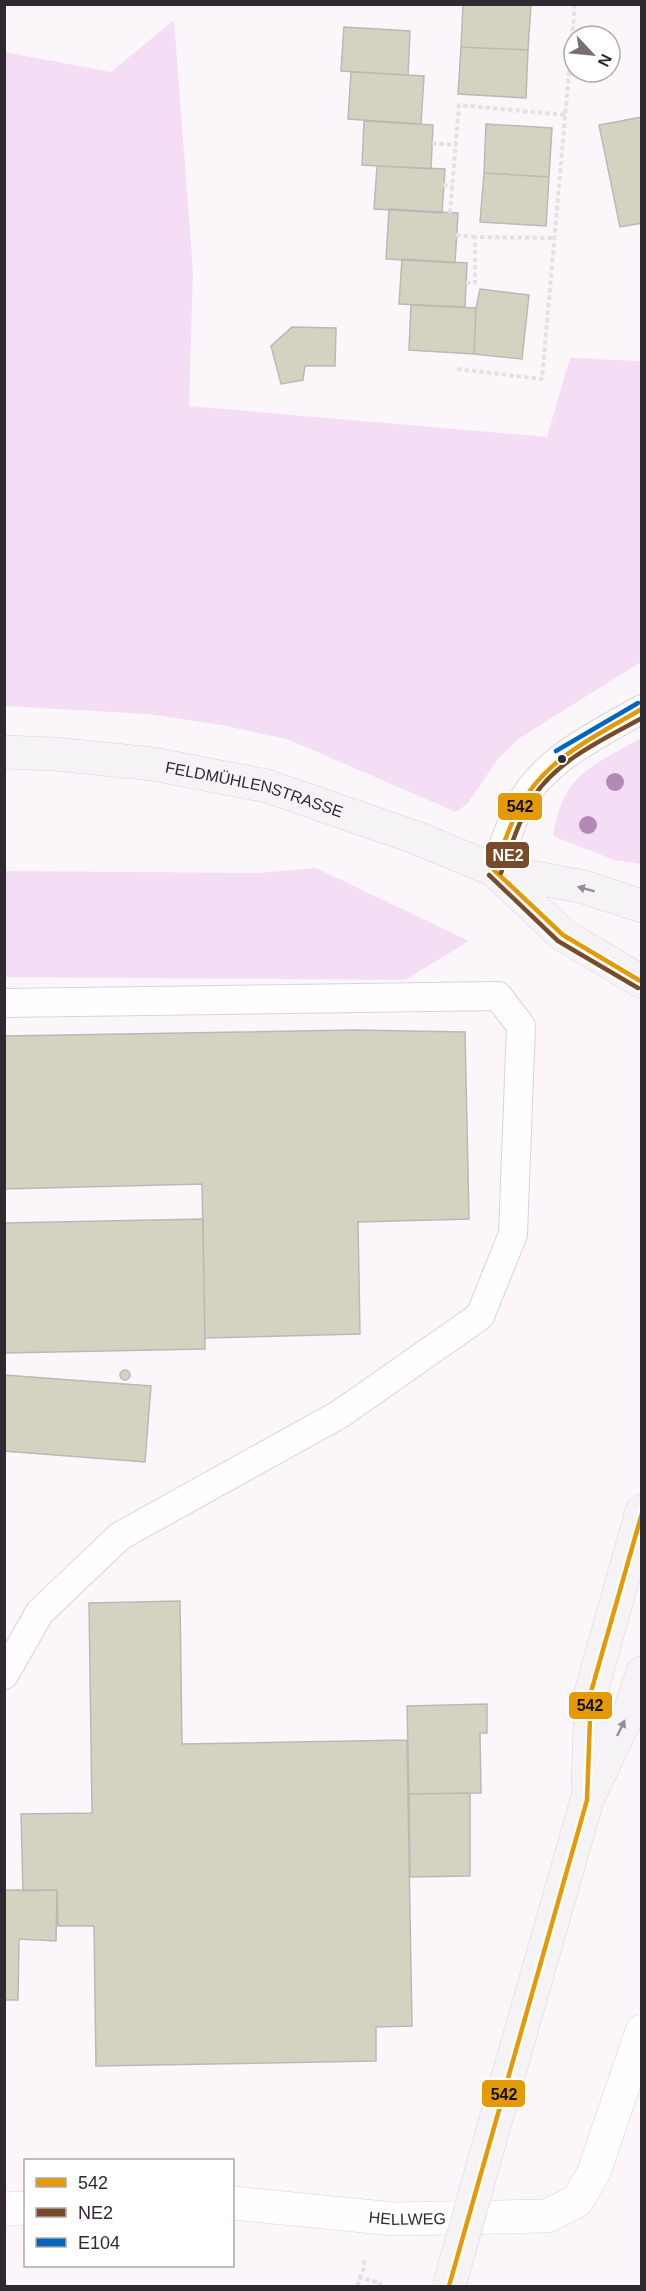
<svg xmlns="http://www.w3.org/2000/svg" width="646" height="2291" font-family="Arial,sans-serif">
<rect width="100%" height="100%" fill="#faf6fa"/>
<path fill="#f5ddf6" d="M174 20 193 271 189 406 547 437 570 358 641 361V662L518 739 498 759 467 804 456 812 287 739 221 725 149 714 5 706V52L111 72Z
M641 738V864L614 860 553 836C564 772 590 768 641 738Z
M316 868 469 941 405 980 5 977V871L258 873Z"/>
<path fill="#d5d2c2" stroke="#bbb9b6" stroke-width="1.5" d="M463 4H531L528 50 461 47Z
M344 27 410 31 408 75 341 71Z
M461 47 528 50 526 98 458 94Z
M351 72 424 76 421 124 348 119Z
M642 117V223L620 227 599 125Z
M364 121 433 125 431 169 362 165Z
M486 124 552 128 549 177 484 173Z
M377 166 445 169 442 213 374 209Z
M484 173 549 177 546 226 480 222Z
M389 209 458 213 455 263 386 259Z
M402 259 467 263 465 307 399 304Z
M480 289 529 295 522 359 474 354 476 308Z
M411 305 476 308 474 354 409 350Z
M292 327 336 328 335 366H305L303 380 281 384 271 346Z
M354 1030 465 1032 469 1219 358 1222 360 1334 205 1338 202 1184 4 1189V1036Z
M203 1219 205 1349 4 1353V1223Z
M120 1375a5 5 0 1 1 10 0a5 5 0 1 1-10 0Z
M4 1375 151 1386 145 1462 4 1451Z
M180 1601 182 1744 407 1740 412 2026 376 2027V2061L96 2066 94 1926H58L57 1890 23 1891 21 1814 92 1813 89 1603Z
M487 1704V1733H480L481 1793 409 1794 407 1706Z
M470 1793V1876L410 1877 409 1794Z
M4 1890H57L56 1941 19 1939 18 2000H4Z"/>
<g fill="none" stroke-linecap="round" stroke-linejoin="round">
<defs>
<path id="lane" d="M494 870C502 850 509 829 518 809 542 759 596 736 642 709
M4 1003 498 996 521 1026 513 1234 480 1316 340 1414 120 1536 40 1612 4 1675"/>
<g id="street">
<path id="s1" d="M232 2203 394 2219 547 2216 577 2201 594 2172 642 2031"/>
<path d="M4 2209 26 2208"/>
</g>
<g id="secondary">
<path id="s2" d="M4 752 55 754 153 764 267 786 417 838 494 870 584 887 642 906"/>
<path d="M494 870 563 935 642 982"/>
<path d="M588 1786 591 1692 642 1511"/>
<path d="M494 2126 587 1800 631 1708 642 1673"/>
</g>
</defs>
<use href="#lane" stroke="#d9d3d9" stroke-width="30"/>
<use href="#street" stroke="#d9d3d9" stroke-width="34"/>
<use href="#secondary" stroke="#d9d3d9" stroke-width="34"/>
<path stroke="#e3e2e3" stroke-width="4" stroke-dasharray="4.5 3" stroke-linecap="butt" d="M432 143 456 145
M443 185 452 186
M450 213 459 105 565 115
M456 235 475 237
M466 283H475V237L554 238
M457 369 542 379 575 4
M358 2277 380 2283 379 2286
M357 2286 364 2268V2258"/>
<use href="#lane" stroke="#fefefe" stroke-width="28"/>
<use href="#street" stroke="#fefefe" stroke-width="33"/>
<use href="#secondary" stroke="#f6f3f7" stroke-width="33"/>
<defs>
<path id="secondary-bridge" d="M449 2286 494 2126"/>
</defs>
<use href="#secondary-bridge" stroke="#d9d3d9" stroke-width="34" stroke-linecap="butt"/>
<use href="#secondary-bridge" stroke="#f6f3f7" stroke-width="33"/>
<defs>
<path id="bus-1" d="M494 870C502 850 508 829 518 810 543 760 595 736 642 709
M494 870 563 935 642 982
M449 2286 587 1800 591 1692 642 1513"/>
<path id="bus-2" d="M501 873C511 847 519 819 534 796 559 759 604 739 642 718
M489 875 558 941 638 988"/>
<path id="bus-3" d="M556 751 638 703"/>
</defs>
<use href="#bus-1" stroke="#fff" stroke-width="9"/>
<use href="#bus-2" stroke="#fff" stroke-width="9"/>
<use href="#bus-3" stroke="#fff" stroke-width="9"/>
<use href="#bus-1" stroke="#e39a05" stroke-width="4.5"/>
<use href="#bus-2" stroke="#7a4b2a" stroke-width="4.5"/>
<use href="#bus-3" stroke="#0065bd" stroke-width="4.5"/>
</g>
<g fill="#b289b5">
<circle cx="615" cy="782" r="9"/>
<circle cx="588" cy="825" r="9"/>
</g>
<defs><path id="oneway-solid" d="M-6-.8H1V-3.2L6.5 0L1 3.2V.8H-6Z" transform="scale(1.5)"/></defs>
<g fill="#938e94">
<use href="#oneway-solid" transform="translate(586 889) rotate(-165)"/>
<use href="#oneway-solid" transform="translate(621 1728) rotate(-64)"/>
</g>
<circle fill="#302931" stroke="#fff" stroke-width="2" cx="562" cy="759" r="5"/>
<g text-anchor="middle" stroke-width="4.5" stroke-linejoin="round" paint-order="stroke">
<g font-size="16" fill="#302931" stroke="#fff">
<text dy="6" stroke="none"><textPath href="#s2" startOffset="254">FELDMÜHLENSTRASSE</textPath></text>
<text dy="6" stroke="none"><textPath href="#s1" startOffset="176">HELLWEG</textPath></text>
</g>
</g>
<g stroke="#fff" stroke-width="2">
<rect x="497" y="792" width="46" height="29" rx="6" fill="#e39a05"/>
<rect x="485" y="841" width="45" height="28" rx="6" fill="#7a4b2a"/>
<rect x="568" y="1691" width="45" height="29" rx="6" fill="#e39a05"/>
<rect x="481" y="2079" width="45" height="29" rx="6" fill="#e39a05"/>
</g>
<g font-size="16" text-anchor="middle" font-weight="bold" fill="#fff">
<text x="508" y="861">NE2</text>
</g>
<g font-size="16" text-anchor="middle" font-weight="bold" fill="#111">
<text x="520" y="812">542</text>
<text x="590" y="1711">542</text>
<text x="504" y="2100">542</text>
</g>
<rect width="646" height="2291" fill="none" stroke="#302931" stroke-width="12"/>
<rect x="24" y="2159" width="210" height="108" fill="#ffffff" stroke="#aca9ad" stroke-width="1.5"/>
<rect x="36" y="2178" width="30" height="9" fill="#e39a05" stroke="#aca9ad" stroke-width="1.5"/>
<text x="78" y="2189" font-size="18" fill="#302931">542</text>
<rect x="36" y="2208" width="30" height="9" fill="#7a4b2a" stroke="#aca9ad" stroke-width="1.5"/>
<text x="78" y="2219" font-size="18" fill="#302931">NE2</text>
<rect x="36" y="2238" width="30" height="9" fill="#0065bd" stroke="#aca9ad" stroke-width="1.5"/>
<text x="78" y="2249" font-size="18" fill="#302931">E104</text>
<g transform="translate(592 54) rotate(116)"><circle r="28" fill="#ffffff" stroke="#aca9ad" stroke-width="1.5"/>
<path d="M0-4.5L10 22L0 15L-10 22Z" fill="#777177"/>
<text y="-9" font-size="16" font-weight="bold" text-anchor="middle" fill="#302931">N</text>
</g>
</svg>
